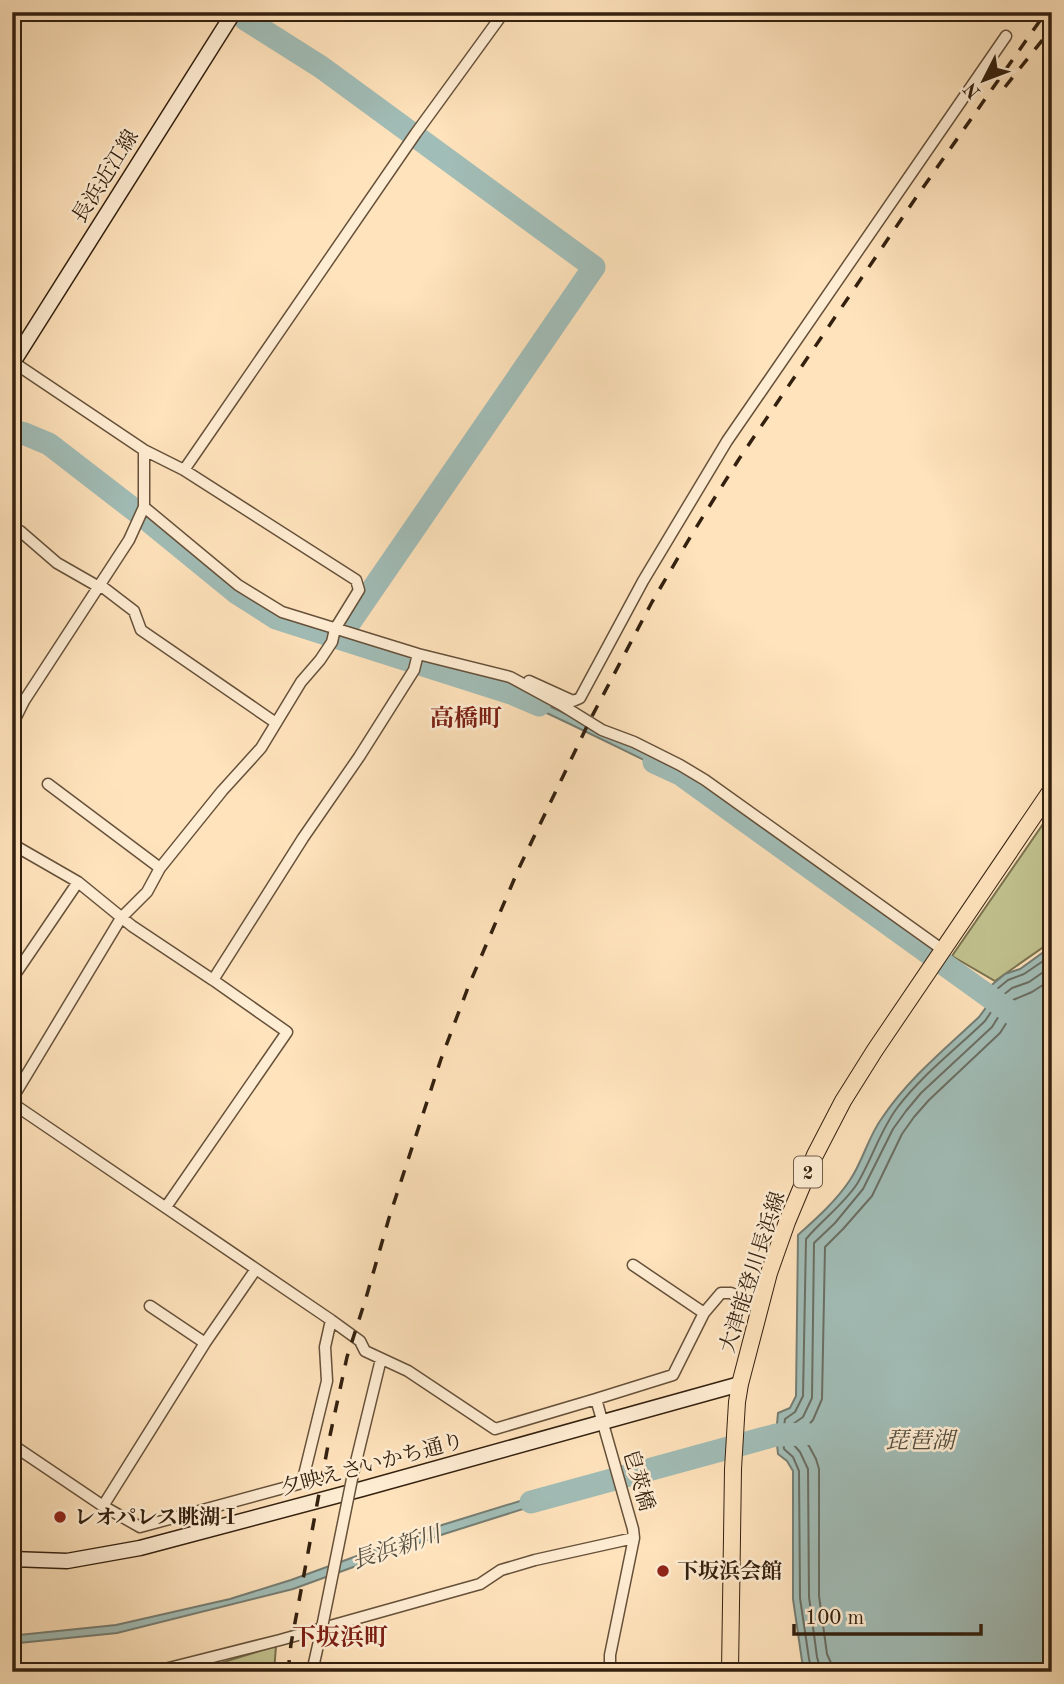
<svg xmlns="http://www.w3.org/2000/svg" width="1064" height="1684" font-family="'Old Standard TT','Noto Serif JP',serif">
<rect width="100%" height="100%" fill="#ffe3bc"/>
<filter id="stains"><feTurbulence type="fractalNoise" baseFrequency=".00286" numOctaves="4"/><feColorMatrix values="0 0 0 0 .2 0 0 0 0 .09 0 0 0 0 .02 0 0 0 .5 -.17"/></filter>
<radialGradient id="worn" r=".72"><stop offset=".6" stop-color="#630" stop-opacity="0"/><stop offset="1" stop-color="#630" stop-opacity=".3"/></radialGradient>
<path fill="#c2c38f" stroke="#7a724f" stroke-width="2" d="M1052 811V941L995 981 952 956Z
M276 1646 274 1672H191Z"/>
<path fill="#a1bdb7" stroke="#757e74" stroke-width="2" d="M513 690C571 714 626 744 682 771L679 777C622 750 567 721 509 696Z
M1052 946V1672H806L802 1661 793 1599V1471L787 1461 778 1454 776 1435 778 1413 790 1408 796 1396 798 1235C817 1218 836 1201 850 1180 863 1161 868 1137 882 1118 908 1079 945 1049 979 1017L987 1006 982 993 1005 974 1020 969Z
M559 1489 561 1497 444 1534 293 1589 117 1633 19 1643 12 1641V1633L19 1635 116 1625 230 1599 291 1580 442 1525Z"/>
<g fill="none" stroke-linecap="round" stroke-linejoin="round">
<path stroke="#6a6e63" stroke-width="2" d="M812 1672 809 1659 800 1598 799 1471 793 1457 784 1449 783 1435 785 1419 795 1412 803 1396 806 1239C822 1220 843 1205 857 1184 872 1159 880 1131 897 1108 922 1075 955 1050 985 1021L993 1009 991 994 1008 980 1024 974 1052 955
M821 1672 817 1657 809 1597 808 1469 800 1452 793 1444 791 1435 793 1424 803 1417 812 1398 814 1243 835 1223 863 1189 893 1129 906 1111 921 1093 992 1027 1002 1011V996L1012 988 1029 982 1052 966
M832 1672 831 1663 827 1654 819 1596V1469L816 1459 809 1446 803 1439 802 1435 803 1431 813 1420 822 1399 825 1247 843 1229 872 1196 902 1134 914 1117 929 1100 1000 1033 1011 1016 1013 1000 1032 992 1052 979"/>
<path stroke="#a1bdb7" stroke-width="23" d="M245 19 321 67 594 267 348 625 346 639
M12 431 25 434 49 444 150 522 237 593 276 618 511 693 539 705
M654 762 680 774 1052 1042
M531 1502 776 1435 806 1434"/>
<defs>
<path id="street" d="M184 470 416 133 504 12
M144 507 238 585 282 612 418 654 510 677 560 704 602 730 634 742 680 765 705 780 943 950
M20 531 57 563 99 587
M100 585 134 611 141 630 276 723
M529 681 573 701 580 698 643 581 727 441 1006 36
M12 725 24 701 129 540 144 507V450
M48 784 160 868
M12 844 78 882 132 926 213 980
M12 979 78 882
M12 1099 121 918 147 892 160 868 222 791 261 748 301 682 320 660 332 642 335 629 359 590 356 580 184 470 144 450 13 362
M12 1103 331 1320 360 1341 365 1351 408 1371 495 1429 596 1399 633 1529 634 1538 610 1655V1672
M166 1207 287 1032 213 980 303 838 359 757 414 670 418 654
M150 1306 205 1343
M704 1313 721 1293H731L760 1309
M596 1399 673 1375 704 1313 633 1265
M12 1456 17 1448 103 1506 140 1527 302 1483 327 1381 325 1347 331 1320
M353 1474 381 1359
M103 1506 205 1343 256 1269
M153 1672 280 1640 480 1584 501 1570 535 1560 634 1538
M312 1672 321 1632"/>
<path id="secondary" d="M12 364 234 12
M12 1559 67 1561 140 1548 362 1489 740 1384"/>
<path id="primary" d="M730 1672 733 1469 737 1402 740 1384 769 1273 787 1222 815 1155 843 1101 875 1050 1052 789"/>
</defs>
<use href="#street" stroke="#66513a" stroke-width="13"/>
<use href="#secondary" stroke="#33200f" stroke-width="17"/>
<use href="#primary" stroke="#33200f" stroke-width="18"/>
<use href="#street" stroke="#ffedd3" stroke-width="10"/>
<use href="#secondary" stroke="#ffedd3" stroke-width="14"/>
<use href="#primary" stroke="#ffe3bc" stroke-width="16"/>
<path stroke="#33200f" stroke-width="3.5" stroke-dasharray="12 12" stroke-linecap="butt" d="M1005 87 1052 28
M288 1672 291 1644 329 1440 347 1357 366 1298 389 1218 441 1059 469 985 519 868 590 720 652 602 692 534 739 459 915 199 1046 12"/>
<defs>
<path id="street-bridge" d="M321 1632 353 1474"/>
</defs>
<use href="#street-bridge" stroke="#66513a" stroke-width="13" stroke-linecap="butt"/>
<use href="#street-bridge" stroke="#ffedd3" stroke-width="10"/>
</g>
<g fill="#8f2418" stroke="#ffedd3" stroke-width="2.5">
<circle cx="60" cy="1517" r="7"/>
<circle cx="663" cy="1571" r="7"/>
</g>
<g text-anchor="middle" stroke-width="5" stroke-linejoin="round" paint-order="stroke">
<rect fill="#ffedd3" stroke="#705e4a" stroke-width="2" x="794" y="1156.5" width="28" height="31" rx="5"/>
<g font-size="19" font-weight="bold" fill="#33200f">
<text x="808" y="1179">2</text>
</g>
<g font-size="21" fill="#33200f" stroke="#ffedd3">
<text transform="translate(105 176) rotate(-58)" y="7">長浜近江線</text>
<text transform="translate(752 1272) rotate(-72)" y="7">大津能登川長浜線</text>
<text transform="translate(372 1464) rotate(-15)" y="7">夕映えさいかち通り</text>
<text transform="translate(639 1480) rotate(74)" y="7">皀莢橋</text>
</g>
<g font-size="21" font-weight="bold" fill="#33200f" stroke="#ffedd3" text-anchor="start">
<text x="74" y="1524">レオパレス眺湖Ⅰ</text>
<text x="677" y="1578">下坂浜会館</text>
</g>
<g font-size="23" font-style="italic" fill="#544f41" stroke="#ffedd3">
<text x="920" y="1448">琵琶湖</text>
<text transform="translate(396 1547) rotate(-18)" y="8">長浜新川</text>
</g>
<g font-size="24" font-weight="bold" fill="#7a1f14" stroke="#ffedd3">
<text x="466" y="726">高橋町</text>
<text x="340" y="1645">下坂浜町</text>
</g>
</g>
<rect width="1064" height="1684" fill="none" stroke="#ffe3bc" stroke-width="42"/>
<rect x="14" y="14" width="1036" height="1656" fill="none" stroke="#33200f" stroke-width="3.5"/>
<rect x="21" y="21" width="1022" height="1642" fill="none" stroke="#33200f" stroke-width="2"/>
<g transform="translate(984 80) rotate(228)" stroke="#ffedd3" stroke-width="5" paint-order="stroke">
<path d="M0-5L12 26L0 18L-12 26Z" fill="#33200f"/>
<text y="-10" font-size="19" font-weight="bold" text-anchor="middle" fill="#33200f">N</text>
</g>
<path d="M794 1624v10h187v-10" fill="none" stroke="#33200f" stroke-width="3.5"/>
<text x="805" y="1624" font-size="21" fill="#33200f" stroke="#ffedd3" stroke-width="5" paint-order="stroke">100 m</text>
<rect width="100%" height="100%" filter="url(#stains)"/>
<rect width="100%" height="100%" fill="url(#worn)"/>
</svg>
